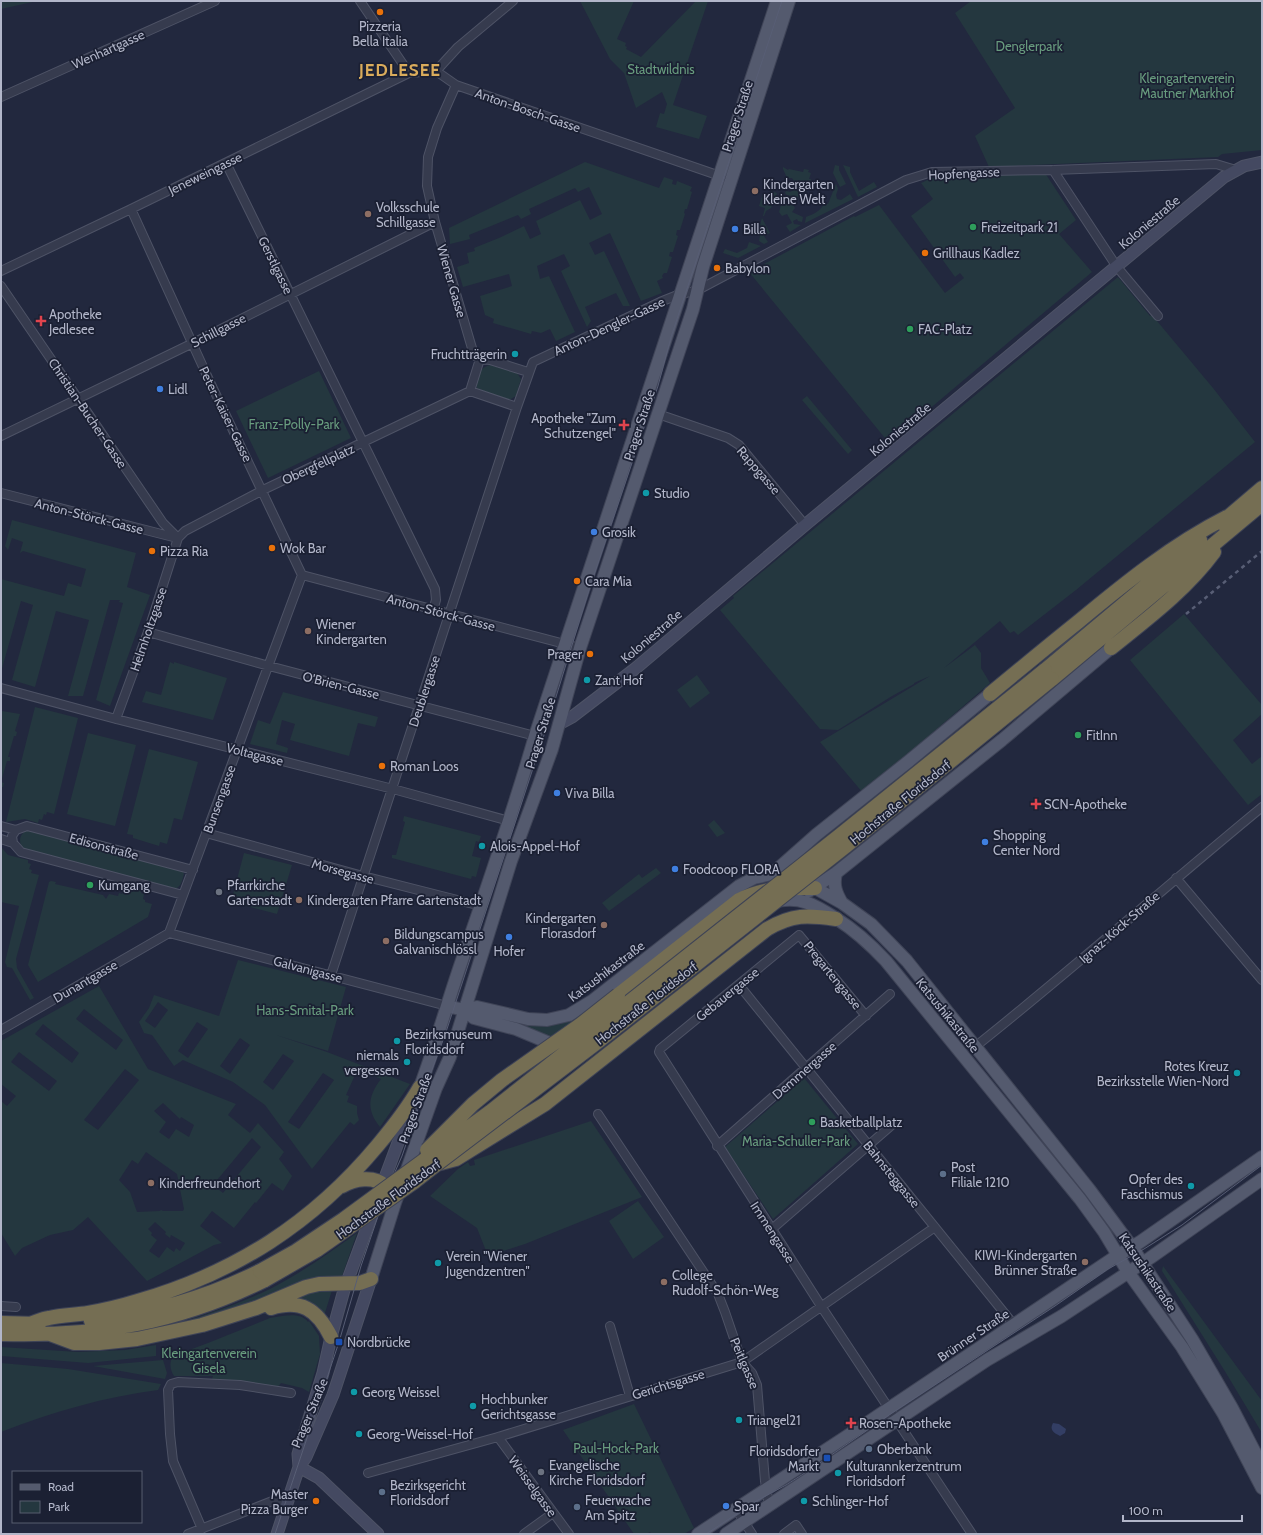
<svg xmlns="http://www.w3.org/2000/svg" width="1263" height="1535" font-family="Cabin,sans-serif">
<rect width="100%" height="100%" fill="#22283e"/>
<path fill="#24373f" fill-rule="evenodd" d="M1 1H37L1 9Z
M580 1H634L617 39 626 43 625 46 627 47 626 49 641 57 696 1H708L673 105 707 116 699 139 656 127 660 113 664 114 667 104 662 92 636 108 624 73 610 59Z
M971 1H1262V150L1222 154 1218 157 989 167 975 136 1015 108 955 13Z
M585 162 659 188 664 177 673 180 672 184 676 185 677 181 692 187 690 191 692 192 687 209H685L684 213 685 214 680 230H677L676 235 678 236 673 252H670L669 256 672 257 667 273H664L662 276 663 278 657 281 662 293 641 301 610 233 589 243 595 255 604 251 630 306H623L616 293 585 307 591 321 587 327 561 271 570 266 564 254 537 266 540 279 549 276 575 332 556 341 550 329 541 333 532 331 531 334 493 323 494 319 485 315 480 296 512 286 509 274 463 287 457 267 469 263 467 253 475 251 474 248 499 238 524 226 530 239 541 234 536 221 580 200 590 220 602 214 589 187 578 192 575 188 529 209 531 214 521 219 518 215 469 235 470 239 450 244 449 228Z
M835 165 839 166V170L846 184 840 187 833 173Z
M843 165 850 167V172L859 191 874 182 877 187 858 197Z
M783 167 788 170 789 169 803 172 804 169 809 170 808 172 811 173 809 179H811L806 193H804L803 198 787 195 785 193 786 191 790 192 794 190 796 184 792 178H787L783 169Z
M1045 173 1076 220 1059 234 1092 272 889 443 749 272 854 216 855 217 879 205 945 293 964 278 960 273 955 277 911 216 933 199 921 183 932 178Z
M836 184 838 189 836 195 837 199 841 200 850 194 853 199 805 223 806 217C814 214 820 211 824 204H828Z
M771 191 777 193 771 208 766 211 764 216H763L765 208 759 206 763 193 770 195Z
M783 198 794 201 793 205 795 208 792 212 803 217 802 222 798 221 797 219 793 221 794 224 801 225 790 232 786 226 792 223 787 214 782 216 779 212 781 205 785 206 786 202 782 201Z
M762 218 770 233 764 236 768 242 764 244 759 241 760 236 759 235V229H757L759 228Z
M749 242 761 246 738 258 723 253 725 249 737 253 747 248Z
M1118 277 1150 316 1152 315 1213 388 1255 442 1076 590 1018 635 1014 631 1010 633 1000 621 944 668 975 645 981 653V668L990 683 863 793 820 742 930 676 914 683V684L892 696 838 730 820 729 720 610 734 598 733 596Z
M490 365 517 373 521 379 516 396 509 400 485 392 477 388C474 378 480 367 490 365Z
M319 371 351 438 268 478 236 411Z
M807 396 852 450 848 454 802 400Z
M12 520 136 553 127 587 150 595 110 706 96 700 123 603 119 602 120 600H110L83 696H68L89 620 56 611 35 687 12 680 33 605 21 601 1 672V579L64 596 68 583 81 587 86 569 23 551 20 553 23 542 12 538 8 550 5 546Z
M1184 614 1262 705V714L1233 740 1252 764 1262 756V794L1248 805 1130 660Z
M170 662 174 664V662L227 678 213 720 142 702 146 691 161 695Z
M697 675 710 693 690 708 677 690Z
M283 692 378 717 375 727 358 723 349 756 290 740 295 724 282 720 276 744 288 748 287 753 250 744 258 720 270 724Z
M35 707 78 718 54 814 47 812 46 815 44 814 42 820 39 819 38 823 25 819 6 822Z
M2 711 20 714 15 731 17 732 16 736H14L8 757H10V761H7L1 782 4 783 3 787H1Z
M88 733 136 745 115 826 67 814Z
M149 749 198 762 182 820 174 818 167 844 160 842 159 846 133 838V835L127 834Z
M404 816 481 836 479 842 476 841 472 856 481 858 476 877 472 876 471 879 392 858V855H396L405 822 403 821Z
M714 820 725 833 717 837 708 825Z
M31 830 182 870 184 874C182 880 182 886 175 889L27 850 22 848C19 841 19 836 25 831Z
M1 847 8 855 28 860V863L31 864 29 869 32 870 31 873 39 875 16 959 17 968 34 998 30 1000 12 968 7 967 5 962 19 906 1 902Z
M244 853 292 865 277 914 231 902Z
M656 868 661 873 609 911 602 903 639 874 642 878Z
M51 881 56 882 55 884 103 895 106 899 109 894 118 896 119 893 122 894 124 889H127V886L141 890V893L144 894 143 899 145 900V902L152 904 148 917 38 982 28 965 49 882Z
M238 960 346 987 328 1051 276 1035 327 1052 410 1084 380 1127C366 1110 368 1096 381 1079L359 1070 357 1075H355L346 1095 349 1096 347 1102 357 1106V1113L359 1120 354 1125 350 1122 312 1169 265 1105 233 1082 183 1060 174 1066 152 1035 144 1033 139 1022 149 1008 154 995 219 1016ZM158 1002 168 1010 155 1028 145 1021ZM197 1022 208 1029 188 1058 178 1051ZM240 1038 250 1045 230 1074 220 1066ZM283 1054 294 1061 273 1090 263 1082ZM323 1073 334 1080 299 1129 288 1122Z
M99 986 148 1069 236 1104 228 1115 250 1133 258 1123 284 1152 279 1159 292 1176 283 1191 272 1183 256 1203 255 1202 234 1228 212 1211 200 1226 222 1243 214 1245 147 1281 88 1217 73 1230 50 1235 22 1248 15 1256 1 1233V1101L7 1106 16 1096 1 1084V1041ZM84 1009 123 1040 116 1050 76 1019ZM43 1024 79 1053 72 1063 35 1034ZM19 1052 57 1081 49 1091 11 1062ZM125 1069 139 1080 98 1130 84 1120ZM163 1103 180 1119 181 1117 194 1125 189 1137 176 1129 169 1139 159 1132 166 1122 154 1111ZM252 1138 261 1147 223 1193 213 1185ZM146 1152 177 1174 184 1209 183 1211H163L161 1210 160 1211 137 1212 130 1192 119 1180 132 1160 138 1164ZM155 1222 166 1232 165 1234 170 1238 171 1235 185 1243 180 1251 176 1248 174 1252 167 1247 159 1258 149 1251 157 1240 151 1235 152 1233 148 1229Z
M482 1012 524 1022 583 1014 549 1039Z
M804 1078 858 1144 773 1219 725 1147Z
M591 1121 642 1197 525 1244 488 1256 477 1228 430 1196 458 1169 468 1162 470 1166 475 1165 474 1160Z
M638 1201 664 1237 633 1259 609 1221Z
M357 1233 342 1276 327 1277 203 1320 167 1326C202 1316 237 1305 270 1289 301 1273 329 1253 357 1233Z
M1163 1266 1262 1401V1433L1226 1373 1162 1271Z
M333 1287 324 1316 292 1298Z
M282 1316C291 1315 302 1314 308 1322L309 1321 319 1336 320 1354 309 1392 302 1388 281 1383 278 1387 247 1382 212 1379 213 1376H174C170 1370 169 1362 173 1356L208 1343 270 1318Z
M156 1345V1356L88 1363 1 1356V1347L78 1352 125 1350Z
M163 1360 167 1373 165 1379 93 1366Z
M1 1363 68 1369 161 1384 158 1390C104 1397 52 1412 1 1432Z
M634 1404 694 1528 684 1534H652L650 1532 646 1534H634L563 1430Z"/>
<path fill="#333e64" d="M1053 1423 1059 1424 1066 1429 1065 1433 1060 1436C1054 1433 1049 1430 1053 1423Z"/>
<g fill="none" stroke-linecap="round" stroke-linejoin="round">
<defs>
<path id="street" d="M360 1 409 73
M436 71 458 47 513 1
M456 85 437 128 428 157 427 186 435 222 474 355 480 359 490 360 528 372
M1 97 215 1
M226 163 435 589 436 600 433 610
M1053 170 1117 267 1158 316
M131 209 209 380 302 575
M1 271 131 209 409 73 436 71 456 85 723 177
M1 286 163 523 178 538
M470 391 517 407
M470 391 480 359
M658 414 728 438 739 445 805 525
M1 436 193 343 435 222
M1 493 177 538
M302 575 580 648
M148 632 269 666 535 736
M1 688 116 719 393 789 509 821
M116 719 148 632 178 538 185 531 263 490 470 391
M1 826 16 830 27 826 193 870
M16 830 12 836 13 843 21 852 183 895
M206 833 363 876 481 906
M1 839 13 843
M1176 878 1262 980
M169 933 302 575
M169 933 447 1006
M331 975 517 407 533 362 660 302 680 294 696 291 906 180 932 172 1053 170 1216 164 1236 170
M739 985 1014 1325
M866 1016 799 935 660 1049 659 1052 821 1306 972 1534
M1 1030 169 933
M976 1046C1073 969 1166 886 1262 807
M598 1114 718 1294 725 1312 742 1362 752 1373 757 1385 765 1481 769 1505
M717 1146 890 994
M772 1229 893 1124
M1 1306 16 1307
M610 1326 630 1396
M498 1437 569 1534
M368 1473 498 1437 742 1362 935 1227
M736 1509 752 1534
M202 1529 173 1461 170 1434 168 1390 171 1384 178 1382 240 1385 291 1393
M188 1534 275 1500 287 1504
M524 1534 553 1513
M784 1534 796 1525 802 1534"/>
<path id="secondary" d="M559 724 572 717 636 668 805 525 1224 177 1244 166 1262 162
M380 1191 411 1108
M299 1467 298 1454 323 1373 331 1337 344 1290 374 1209
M299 1467 319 1478 378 1534
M277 1534 299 1467 306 1457 333 1395 371 1279"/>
<path id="primary" d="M836 873C833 885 836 893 842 903
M772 874 816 835 909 761 990 694
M809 891 836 873 1002 740 1111 648
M773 902C800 895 815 905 837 919 856 931 871 945 886 961L1080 1199 1104 1232 1128 1272 1182 1347 1223 1413 1262 1488
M447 1006 464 1010 477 1007 528 1019 547 1020 569 1015 592 1001 739 886 754 878 772 874H784L799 879 842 903 871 924 907 961 1089 1189 1132 1247 1192 1339 1232 1408 1262 1466
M464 1010 474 1018 516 1029 559 1047
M420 1087C435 1046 447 1004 461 963 487 888 513 812 535 736L777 1
M371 1279 395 1203 436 1088 450 1057 511 861 552 749 580 648 693 309 703 267 789 1
M698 1534 873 1419 1112 1259 1140 1242 1262 1157
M726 1534 987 1360 1062 1316 1150 1258 1262 1179"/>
<path id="highway" d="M1221 523 1262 488
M1111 648C1147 619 1186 590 1214 552
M1045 670 1200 540
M1052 679 1262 504
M990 694C1019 670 1048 646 1078 622 1125 583 1172 545 1227 517
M618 995 739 900C766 887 786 888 815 888
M414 1182 437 1164 456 1159 545 1104 767 929C793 914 807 915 836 919
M342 1186C354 1179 374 1175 385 1186 388 1189 389 1194 392 1197
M271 1308C301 1299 317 1309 331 1337
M91 1321C153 1312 204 1299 260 1271
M1 1323 39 1324
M29 1324C36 1322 42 1319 49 1318 62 1315 75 1315 88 1313 105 1310 122 1306 138 1301 235 1273 313 1223 378 1145 393 1127 408 1108 420 1087
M1 1334C97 1337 178 1323 265 1280
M50 1334 74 1343H99L137 1339 202 1325 256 1308 306 1287 319 1284 360 1283 371 1279"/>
</defs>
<use href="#street" stroke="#4e5366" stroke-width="10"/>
<use href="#secondary" stroke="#4e5366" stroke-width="13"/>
<use href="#primary" stroke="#3f4457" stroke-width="14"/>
<use href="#highway" stroke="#3e4356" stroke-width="16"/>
<use href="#street" stroke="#363b4e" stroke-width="8"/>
<use href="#secondary" stroke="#444961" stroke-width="11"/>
<use href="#primary" stroke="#545a6e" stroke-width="12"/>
<use href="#highway" stroke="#756e53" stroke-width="14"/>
<path stroke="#585e75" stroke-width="1" d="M275 1534 339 1342 361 1266 387 1190 402 1156 427 1083 446 1032 546 729 590 587 658 386 671 337 782 1
M706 1534 758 1500 786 1485 814 1467 892 1413 1055 1306 1108 1269 1144 1249 1182 1225 1262 1165"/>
<path stroke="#585e75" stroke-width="2.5" stroke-dasharray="4 4" stroke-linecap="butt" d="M1186 614 1262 551"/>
<defs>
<path id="highway-bridge" d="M427 1150 473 1104 502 1080 580 1025 618 995
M437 1164 599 1041 846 846 1052 679
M260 1271 296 1251 344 1219 490 1112 839 836 1045 670
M265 1280 317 1250 414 1182"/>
</defs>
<use href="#highway-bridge" stroke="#3e4356" stroke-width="16" stroke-linecap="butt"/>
<use href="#highway-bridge" stroke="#756e53" stroke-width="14"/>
</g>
<g fill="#e8710a" stroke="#1b2033" stroke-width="1.5">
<circle cx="380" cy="12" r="4"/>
<circle cx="925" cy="253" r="4"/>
<circle cx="717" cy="268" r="4"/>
<circle cx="272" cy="548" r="4"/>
<circle cx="152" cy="551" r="4"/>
<circle cx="577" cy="581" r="4"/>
<circle cx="590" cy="654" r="4"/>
<circle cx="382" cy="766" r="4"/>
<circle cx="316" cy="1501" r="4"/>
</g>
<g fill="#8d6e63" stroke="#1b2033" stroke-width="1.5">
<circle cx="755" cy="191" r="4"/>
<circle cx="368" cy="214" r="4"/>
<circle cx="308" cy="631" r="4"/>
<circle cx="299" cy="900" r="4"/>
<circle cx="604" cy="925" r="4"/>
<circle cx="386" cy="941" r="4"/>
<circle cx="151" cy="1183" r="4"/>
<circle cx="1085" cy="1262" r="4"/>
<circle cx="664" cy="1282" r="4"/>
</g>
<g fill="#2e9e5b" stroke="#1b2033" stroke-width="1.5">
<circle cx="973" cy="227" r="4"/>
<circle cx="910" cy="329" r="4"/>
<circle cx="1078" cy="735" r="4"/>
<circle cx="90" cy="885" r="4"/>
<circle cx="812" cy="1122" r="4"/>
</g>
<g fill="#3f7fe0" stroke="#1b2033" stroke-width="1.5">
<circle cx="735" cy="229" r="4"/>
<circle cx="160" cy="389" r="4"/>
<circle cx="594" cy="532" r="4"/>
<circle cx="557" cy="793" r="4"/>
<circle cx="985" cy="842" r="4"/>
<circle cx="675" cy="869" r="4"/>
<circle cx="509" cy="937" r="4"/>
<circle cx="726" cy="1506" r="4"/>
</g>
<g fill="#e0444e" stroke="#1b2033" stroke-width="1.5">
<path d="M39 315h4v4h4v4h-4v4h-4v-4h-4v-4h4z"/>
<path d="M622 419h4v4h4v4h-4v4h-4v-4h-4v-4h4z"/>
<path d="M1034 798h4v4h4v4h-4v4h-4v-4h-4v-4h4z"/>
<path d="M849 1417h4v4h4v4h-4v4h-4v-4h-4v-4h4z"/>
</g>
<g fill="#0f9aa8" stroke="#1b2033" stroke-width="1.5">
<circle cx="515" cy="354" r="4"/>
<circle cx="646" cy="493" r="4"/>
<circle cx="587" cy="680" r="4"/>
<circle cx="482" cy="846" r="4"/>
<circle cx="397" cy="1041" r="4"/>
<circle cx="407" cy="1062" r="4"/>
<circle cx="1237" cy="1073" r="4"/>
<circle cx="1191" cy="1186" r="4"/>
<circle cx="438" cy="1263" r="4"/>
<circle cx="354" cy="1392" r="4"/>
<circle cx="473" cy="1406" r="4"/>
<circle cx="739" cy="1420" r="4"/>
<circle cx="359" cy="1434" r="4"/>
<circle cx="838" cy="1473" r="4"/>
<circle cx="804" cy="1501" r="4"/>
</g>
<g fill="#6b7280" stroke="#1b2033" stroke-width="1.5">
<circle cx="219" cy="892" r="4"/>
<circle cx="541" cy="1472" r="4"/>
</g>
<g fill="#5c6f8a" stroke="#1b2033" stroke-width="1.5">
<circle cx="943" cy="1174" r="4"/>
<circle cx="869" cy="1449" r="4"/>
<circle cx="382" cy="1492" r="4"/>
<circle cx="577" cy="1507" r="4"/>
</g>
<g fill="#1a4fb4" stroke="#1b2033" stroke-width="1.5">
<rect x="335" y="1338" width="8" height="8" rx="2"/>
<rect x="823" y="1454" width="8" height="8" rx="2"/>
</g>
<g text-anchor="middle" stroke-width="3.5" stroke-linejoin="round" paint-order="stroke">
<g font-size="13" fill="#b2b6c9" stroke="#1b2033" text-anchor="start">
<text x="380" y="31" text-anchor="middle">Pizzeria<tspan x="380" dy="15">Bella Italia</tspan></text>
<text x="763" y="189">Kindergarten<tspan x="763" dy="15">Kleine Welt</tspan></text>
<text x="376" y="212">Volksschule<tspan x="376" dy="15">Schillgasse</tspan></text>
<text x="981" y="232">Freizeitpark 21</text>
<text x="743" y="234">Billa</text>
<text x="933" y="258">Grillhaus Kadlez</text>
<text x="725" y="273">Babylon</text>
<text x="49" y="319">Apotheke<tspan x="49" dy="15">Jedlesee</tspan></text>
<text x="918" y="334">FAC-Platz</text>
<text x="507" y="359" text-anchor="end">Fruchtträgerin</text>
<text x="168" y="394">Lidl</text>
<text x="616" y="423" text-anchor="end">Apotheke "Zum<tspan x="616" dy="15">Schutzengel"</tspan></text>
<text x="654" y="498">Studio</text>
<text x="602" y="537">Grosik</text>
<text x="280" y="553">Wok Bar</text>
<text x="160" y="556">Pizza Ria</text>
<text x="585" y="586">Cara Mia</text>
<text x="316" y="629">Wiener<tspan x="316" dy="15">Kindergarten</tspan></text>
<text x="582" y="659" text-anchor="end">Prager</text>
<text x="595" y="685">Zant Hof</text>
<text x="1086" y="740">FitInn</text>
<text x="390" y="771">Roman Loos</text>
<text x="565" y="798">Viva Billa</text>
<text x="1044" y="809">SCN-Apotheke</text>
<text x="993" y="840">Shopping<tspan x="993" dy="15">Center Nord</tspan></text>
<text x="490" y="851">Alois-Appel-Hof</text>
<text x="683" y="874">Foodcoop FLORA</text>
<text x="98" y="890">Kumgang</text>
<text x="227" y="890">Pfarrkirche<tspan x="227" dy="15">Gartenstadt</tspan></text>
<text x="307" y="905">Kindergarten Pfarre Gartenstadt</text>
<text x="596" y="923" text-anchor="end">Kindergarten<tspan x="596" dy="15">Florasdorf</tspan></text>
<text x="394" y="939">Bildungscampus<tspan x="394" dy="15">Galvanischlössl</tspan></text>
<text x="509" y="956" text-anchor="middle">Hofer</text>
<text x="405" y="1039">Bezirksmuseum<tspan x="405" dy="15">Floridsdorf</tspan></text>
<text x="399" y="1060" text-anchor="end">niemals<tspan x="399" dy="15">vergessen</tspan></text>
<text x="1229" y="1071" text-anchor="end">Rotes Kreuz<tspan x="1229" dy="15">Bezirksstelle Wien-Nord</tspan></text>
<text x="820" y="1127">Basketballplatz</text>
<text x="951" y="1172">Post<tspan x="951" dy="15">Filiale 1210</tspan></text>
<text x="1183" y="1184" text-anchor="end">Opfer des<tspan x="1183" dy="15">Faschismus</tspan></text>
<text x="159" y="1188">Kinderfreundehort</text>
<text x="1077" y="1260" text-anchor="end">KIWI-Kindergarten<tspan x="1077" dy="15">Brünner Straße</tspan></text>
<text x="446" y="1261">Verein "Wiener<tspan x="446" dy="15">Jugendzentren"</tspan></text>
<text x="672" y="1280">College<tspan x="672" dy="15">Rudolf-Schön-Weg</tspan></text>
<text x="347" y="1347">Nordbrücke</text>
<text x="362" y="1397">Georg Weissel</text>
<text x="481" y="1404">Hochbunker<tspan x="481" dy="15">Gerichtsgasse</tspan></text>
<text x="747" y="1425">Triangel21</text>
<text x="859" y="1428">Rosen-Apotheke</text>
<text x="367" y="1439">Georg-Weissel-Hof</text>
<text x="877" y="1454">Oberbank</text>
<text x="819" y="1456" text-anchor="end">Floridsdorfer<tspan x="819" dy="15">Markt</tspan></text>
<text x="549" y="1470">Evangelische<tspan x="549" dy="15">Kirche Floridsdorf</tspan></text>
<text x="846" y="1471">Kulturannkerzentrum<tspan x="846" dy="15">Floridsdorf</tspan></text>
<text x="390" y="1490">Bezirksgericht<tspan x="390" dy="15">Floridsdorf</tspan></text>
<text x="308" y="1499" text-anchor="end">Master<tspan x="308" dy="15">Pizza Burger</tspan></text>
<text x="585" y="1505">Feuerwache<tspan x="585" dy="15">Am Spitz</tspan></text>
<text x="812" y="1506">Schlinger-Hof</text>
<text x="734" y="1511">Spar</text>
</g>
<g font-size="13" fill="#689c7e" stroke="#1b2033">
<text x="1029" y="51">Denglerpark</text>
<text x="661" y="74">Stadtwildnis</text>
<text x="1187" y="83">Kleingartenverein<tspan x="1187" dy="15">Mautner Markhof</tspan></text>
<text x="294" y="429">Franz-Polly-Park</text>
<text x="305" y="1015">Hans-Smital-Park</text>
<text x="796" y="1146">Maria-Schuller-Park</text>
<text x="209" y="1358">Kleingartenverein<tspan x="209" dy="15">Gisela</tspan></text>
<text x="616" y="1453">Paul-Hock-Park</text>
</g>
<g font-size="13" fill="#b2b6c9" stroke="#1b2033">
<text transform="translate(108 49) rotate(-24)" y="5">Wenhartgasse</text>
<text transform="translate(528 110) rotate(19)" y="5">Anton-Bosch-Gasse</text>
<text transform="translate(737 116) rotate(-72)" y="5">Prager Straße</text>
<text transform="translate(205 173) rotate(-26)" y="5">Jeneweingasse</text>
<text transform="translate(964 173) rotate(-3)" y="5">Hopfengasse</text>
<text transform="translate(1149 222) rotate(-40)" y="5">Koloniestraße</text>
<text transform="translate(276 265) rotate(64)" y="5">Gerstlgasse</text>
<text transform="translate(452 281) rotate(74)" y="5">Wiener Gasse</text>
<text transform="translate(609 326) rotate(-25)" y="5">Anton-Dengler-Gasse</text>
<text transform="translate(218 330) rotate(-27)" y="5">Schillgasse</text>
<text transform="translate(88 413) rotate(56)" y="5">Christian-Bucher-Gasse</text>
<text transform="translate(226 414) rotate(64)" y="5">Peter-Kaiser-Gasse</text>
<text transform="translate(639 425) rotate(-72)" y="5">Prager Straße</text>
<text transform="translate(900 429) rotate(-40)" y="5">Koloniestraße</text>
<text transform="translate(318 464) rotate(-25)" y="5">Obergfellplatz</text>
<text transform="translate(759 470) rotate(49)" y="5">Rappgasse</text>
<text transform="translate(89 516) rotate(14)" y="5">Anton-Störck-Gasse</text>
<text transform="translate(441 612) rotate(15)" y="5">Anton-Störck-Gasse</text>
<text transform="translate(148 629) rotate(-71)" y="5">Helmholtzgasse</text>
<text transform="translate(651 636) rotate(-40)" y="5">Koloniestraße</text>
<text transform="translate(341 685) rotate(14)" y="5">O'Brien-Gasse</text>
<text transform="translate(424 691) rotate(-72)" y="5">Deublergasse</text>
<text transform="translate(540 733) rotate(-73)" y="5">Prager Straße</text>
<text transform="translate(255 754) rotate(14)" y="5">Voltagasse</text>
<text transform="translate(219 799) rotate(-70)" y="5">Bunsengasse</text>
<text transform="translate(900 802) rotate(-39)" y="5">Hochstraße Floridsdorf</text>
<text transform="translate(104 846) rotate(15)" y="5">Edisonstraße</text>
<text transform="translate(343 871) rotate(15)" y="5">Morsegasse</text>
<text transform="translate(1119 927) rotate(-41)" y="5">Ignaz-Köck-Straße</text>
<text transform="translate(308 969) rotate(15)" y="5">Galvanigasse</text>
<text transform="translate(606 971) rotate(-37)" y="5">Katsushikastraße</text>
<text transform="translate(833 975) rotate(51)" y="5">Pregartengasse</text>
<text transform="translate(85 981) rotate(-30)" y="5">Dunantgasse</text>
<text transform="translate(727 994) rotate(-39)" y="5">Gebauergasse</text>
<text transform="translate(646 1003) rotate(-38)" y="5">Hochstraße Floridsdorf</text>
<text transform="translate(948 1015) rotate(51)" y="5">Katsushikastraße</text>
<text transform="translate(804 1070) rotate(-41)" y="5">Demmergasse</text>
<text transform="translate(415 1108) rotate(-70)" y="5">Prager Straße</text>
<text transform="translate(892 1174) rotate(51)" y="5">Bahnsteggasse</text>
<text transform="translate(388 1199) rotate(-36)" y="5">Hochstraße Floridsdorf</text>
<text transform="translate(773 1232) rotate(57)" y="5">Immengasse</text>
<text transform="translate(1148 1272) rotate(56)" y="5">Katsushikastraße</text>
<text transform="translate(973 1335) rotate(-34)" y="5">Brünner Straße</text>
<text transform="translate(745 1363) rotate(67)" y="5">Peitlgasse</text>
<text transform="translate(668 1384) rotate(-17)" y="5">Gerichtsgasse</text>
<text transform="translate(309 1413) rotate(-67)" y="5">Prager Straße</text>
<text transform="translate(533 1486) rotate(54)" y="5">Weisselgasse</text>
</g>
<g font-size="17" font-weight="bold" letter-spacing="1" fill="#daac5c" stroke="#1b2033">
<text x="400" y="76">JEDLESEE</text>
</g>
</g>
<rect width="1263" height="1535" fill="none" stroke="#b2b6c9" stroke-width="4"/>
<rect x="12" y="1471" width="130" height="52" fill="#1b2033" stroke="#575c6f"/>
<rect x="20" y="1484" width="20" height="6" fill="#545a6e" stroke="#575c6f"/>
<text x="48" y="1491" font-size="12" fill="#b2b6c9">Road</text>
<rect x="20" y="1501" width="20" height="12" fill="#24373f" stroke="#575c6f"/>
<text x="48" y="1511" font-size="12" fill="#b2b6c9">Park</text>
<path d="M1123 1515v6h119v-6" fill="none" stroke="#b2b6c9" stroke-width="2"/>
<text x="1129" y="1515" font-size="12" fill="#b2b6c9" stroke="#1b2033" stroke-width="3" paint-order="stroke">100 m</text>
</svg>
